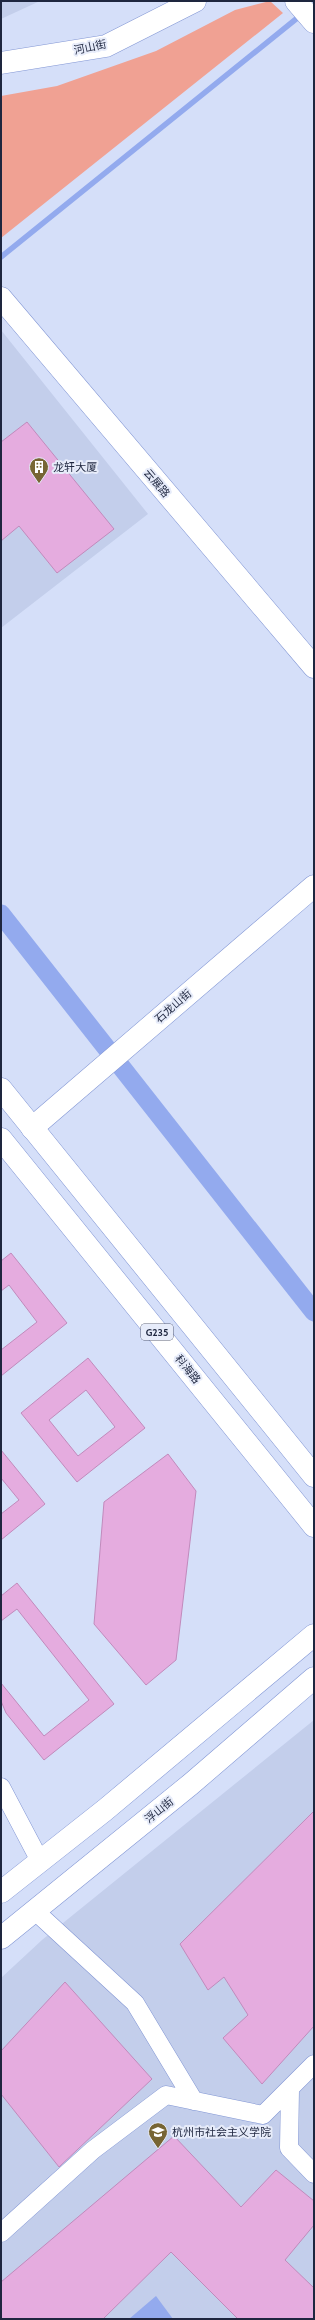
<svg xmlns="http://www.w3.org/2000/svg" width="315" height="2320" font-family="Cabin,'Noto Sans SC',sans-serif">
<rect width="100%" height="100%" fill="#d5dff9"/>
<path fill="#c3ceeb" d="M1 1H40L1 19Z
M1 330 148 514 1 628Z
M314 1720V2319H1V1978L42 1940Z"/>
<path fill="#f0a193" d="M270 1 283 13 1 238V96L57 86 156 51 235 10Z"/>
<path fill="#93aaee" d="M156 2296 173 2319H129Z"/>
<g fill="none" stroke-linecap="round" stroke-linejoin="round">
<path stroke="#93aaee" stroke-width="5.5" d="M1 257 301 15"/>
<path stroke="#93aaee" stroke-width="19" d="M1 914 314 1312"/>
</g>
<path fill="#e5acdf" stroke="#c18abc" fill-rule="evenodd" d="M27 422 114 529 57 573 19 526 1 541V442Z
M11 1253 67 1323 1 1376V1350L37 1322 9 1285 1 1291V1261Z
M88 1358 145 1428 77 1482 21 1413ZM86 1390 115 1427 78 1456 49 1420Z
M1 1450 45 1504 1 1540V1514L19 1500 1 1478Z
M168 1454 196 1491 176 1660 146 1685 94 1624 104 1502Z
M17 1583 114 1704 44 1760 6 1713 1 1701V1683L44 1736 89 1700 17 1609 1 1621V1596Z
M314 1811V2026L262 2084 223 2038 248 2015 224 1977 208 1990 180 1944Z
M65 1982 152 2079 59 2167 1 2094V2051Z
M174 2136 241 2207 276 2170 314 2201V2225L285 2260 314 2288V2319H238L171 2252 103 2319H1V2282Z"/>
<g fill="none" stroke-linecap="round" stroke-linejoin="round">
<defs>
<path id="minor" d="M1 1787 40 1861
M35 1911 135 2003 194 2101
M290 2089 289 2148 314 2174
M1 2233 93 2150 166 2095 263 2115 314 2064"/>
<path id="tertiary" d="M296 1 314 22
M1 63 106 46 195 1
M1 298 314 667
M32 1128 314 886"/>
<path id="secondary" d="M1 1892 105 1810 314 1635
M1 1938 191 1784 314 1678"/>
<path id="trunk" d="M1 1089 314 1476
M1 1139 314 1526"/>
</defs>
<use href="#minor" stroke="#8296d4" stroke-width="19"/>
<use href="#tertiary" stroke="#8296d4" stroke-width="23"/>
<use href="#secondary" stroke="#8296d4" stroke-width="23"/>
<use href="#trunk" stroke="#8296d4" stroke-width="23"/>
<use href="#minor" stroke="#fff" stroke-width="18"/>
<use href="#tertiary" stroke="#fff" stroke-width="22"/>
<use href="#secondary" stroke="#fff" stroke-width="22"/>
<use href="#trunk" stroke="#fff" stroke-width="22"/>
</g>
<defs>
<symbol id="building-pin" viewBox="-11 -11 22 30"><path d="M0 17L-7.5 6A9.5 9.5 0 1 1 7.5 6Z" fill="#776534" stroke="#e7ecfa"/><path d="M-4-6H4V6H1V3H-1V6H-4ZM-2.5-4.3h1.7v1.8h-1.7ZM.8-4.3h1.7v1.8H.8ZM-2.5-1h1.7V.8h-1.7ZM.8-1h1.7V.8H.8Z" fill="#fff"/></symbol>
<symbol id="school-pin" viewBox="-11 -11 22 30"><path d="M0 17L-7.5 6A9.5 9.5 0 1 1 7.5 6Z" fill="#776534" stroke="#e7ecfa"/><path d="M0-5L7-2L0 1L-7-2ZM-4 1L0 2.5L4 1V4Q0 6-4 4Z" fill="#fff"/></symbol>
</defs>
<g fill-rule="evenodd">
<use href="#building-pin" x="28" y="456" width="22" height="30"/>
<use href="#school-pin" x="147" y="2121" width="22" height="30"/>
</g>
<g text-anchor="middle" stroke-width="4" stroke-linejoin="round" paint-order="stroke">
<rect fill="#e7ecfa" stroke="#5a6177" stroke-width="1" x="141" y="1324" width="32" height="16" rx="3"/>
<g font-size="10" font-weight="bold" fill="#1e263f">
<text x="157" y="1336">G235</text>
</g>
<g font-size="11" fill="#1e263f" stroke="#e7ecfa">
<text transform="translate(90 47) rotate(-12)" y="4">河山街</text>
<text transform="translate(157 483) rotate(50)" y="4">云展路</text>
<text transform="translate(173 1006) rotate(-41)" y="4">石龙山街</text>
<text transform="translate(188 1369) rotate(51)" y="4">科海路</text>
<text transform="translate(159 1810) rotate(-39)" y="4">浮山街</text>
</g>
<g font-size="11" fill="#1e263f" stroke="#e7ecfa" text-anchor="start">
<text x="53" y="471">龙轩大厦</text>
<text x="172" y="2136">杭州市社会主义学院</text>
</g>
</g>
<rect width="315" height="2320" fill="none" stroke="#1e263f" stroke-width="4"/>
</svg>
